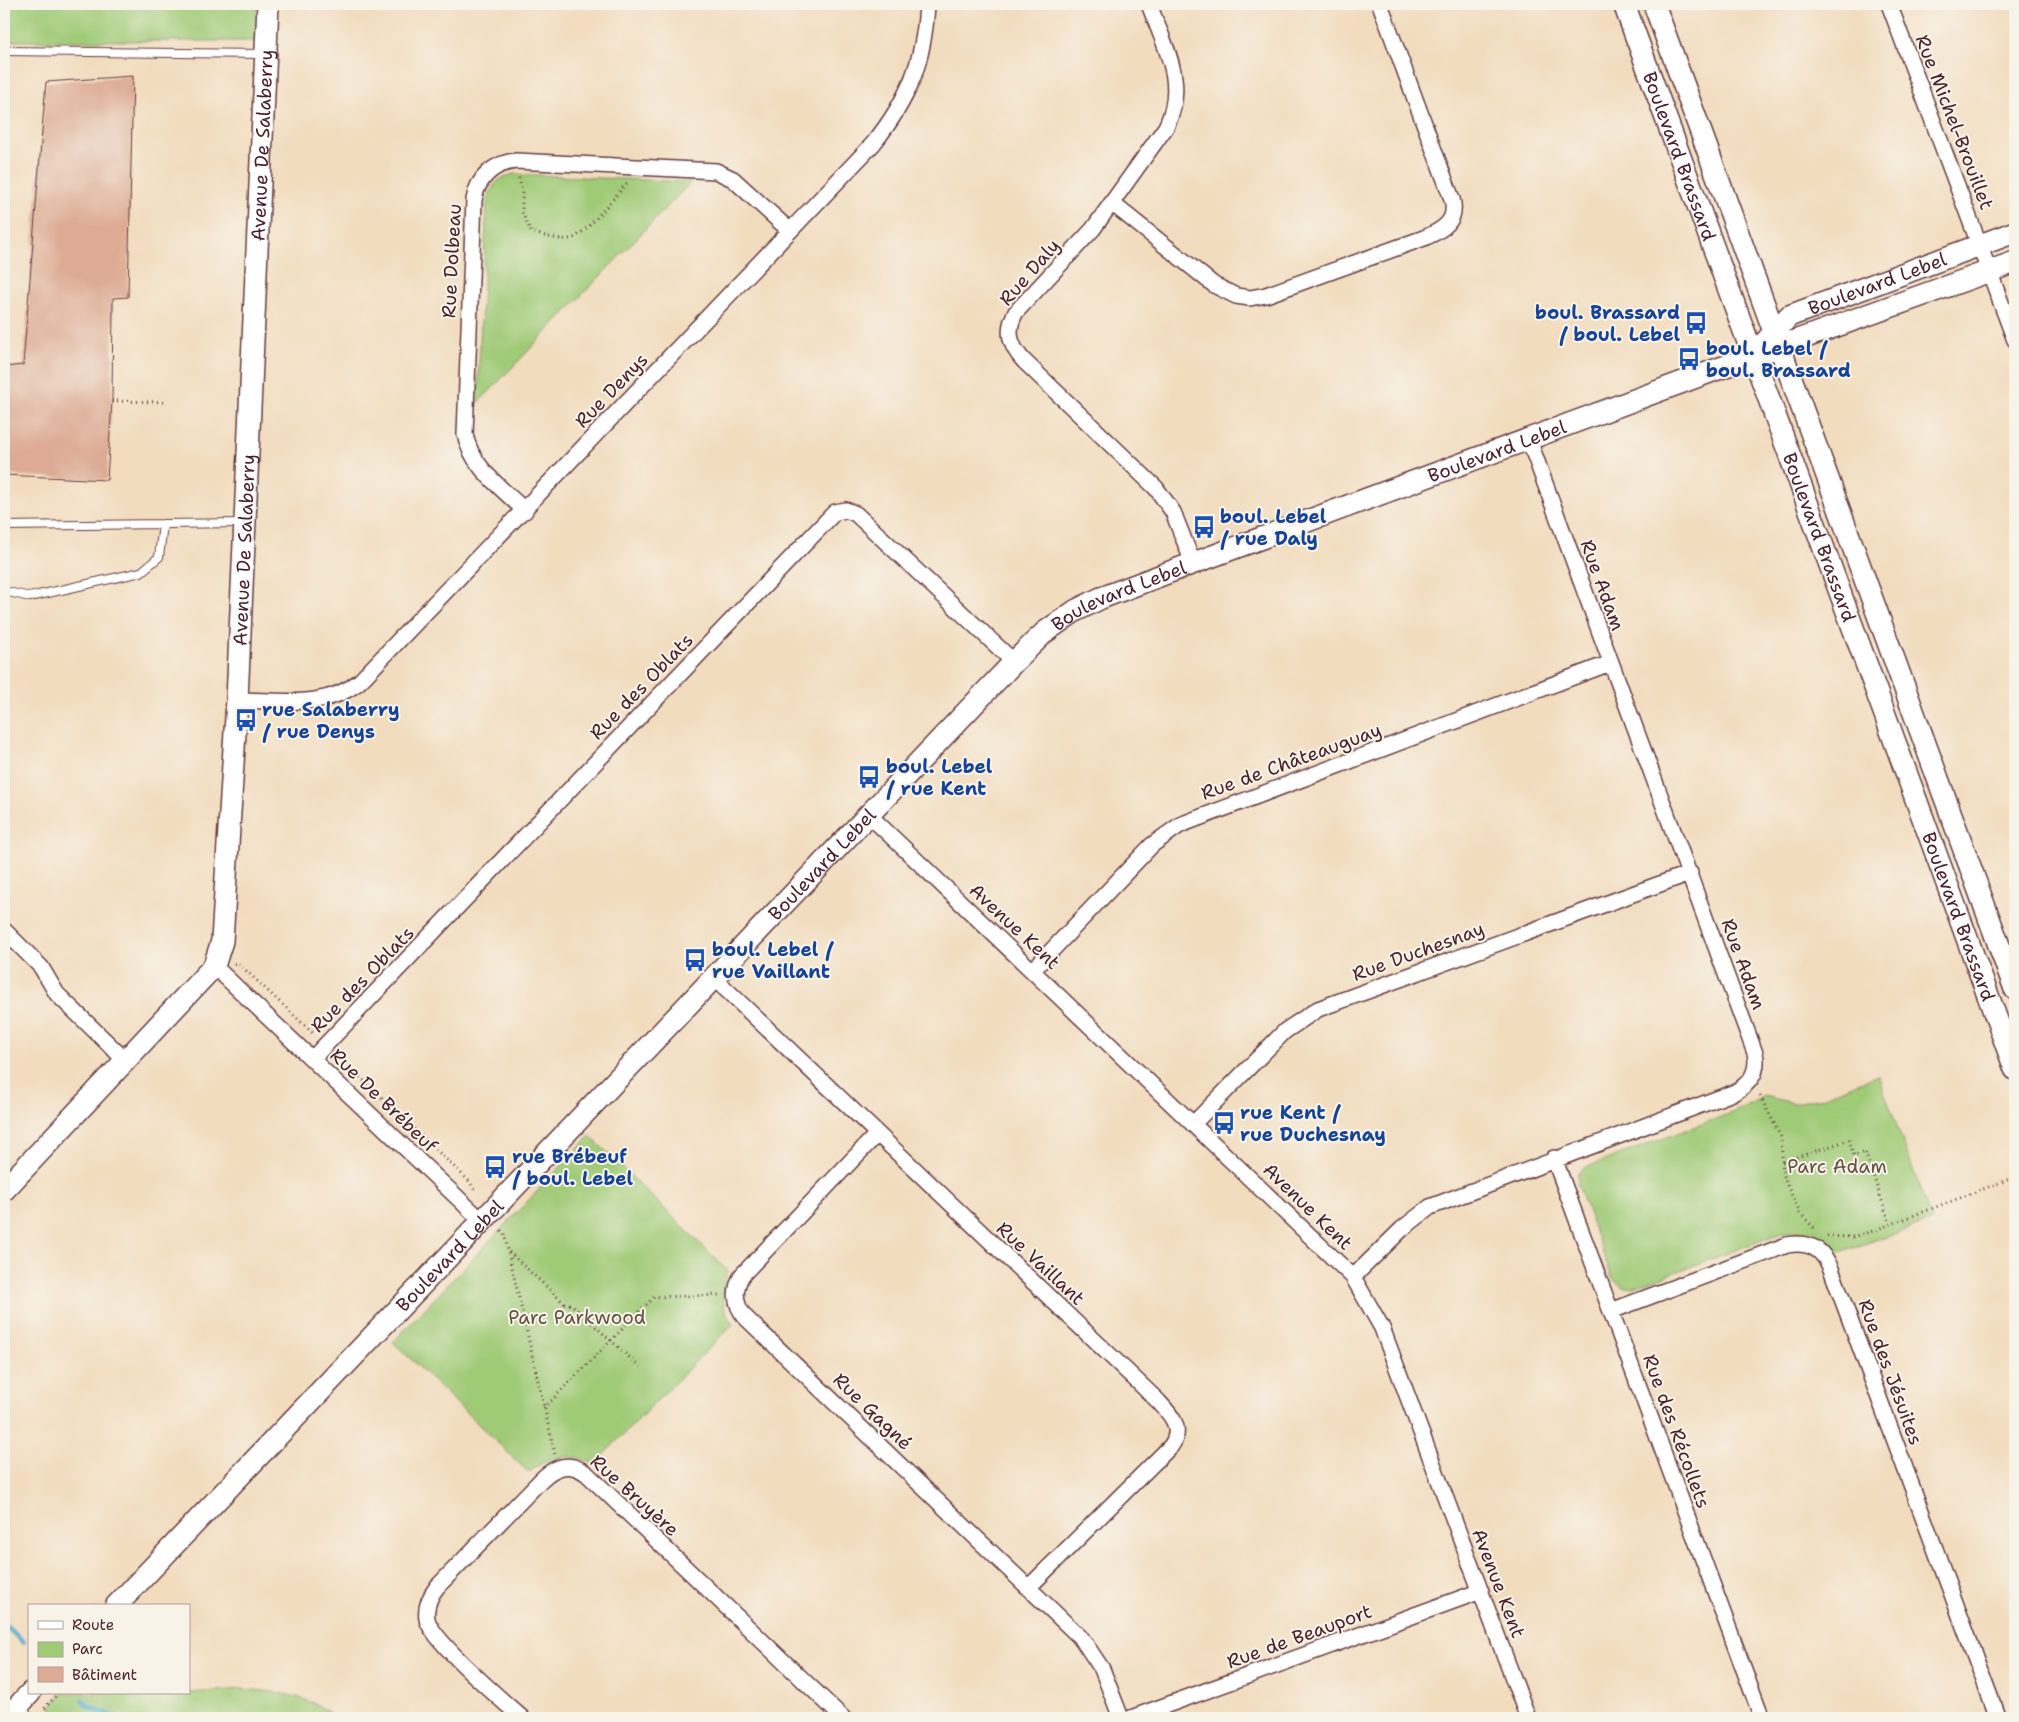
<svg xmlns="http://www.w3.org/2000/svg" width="2019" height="1722" font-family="'Shantell Sans',sans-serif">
<rect width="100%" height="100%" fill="#f7f3e8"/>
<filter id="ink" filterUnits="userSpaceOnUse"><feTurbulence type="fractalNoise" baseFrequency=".02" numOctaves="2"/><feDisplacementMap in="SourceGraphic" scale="10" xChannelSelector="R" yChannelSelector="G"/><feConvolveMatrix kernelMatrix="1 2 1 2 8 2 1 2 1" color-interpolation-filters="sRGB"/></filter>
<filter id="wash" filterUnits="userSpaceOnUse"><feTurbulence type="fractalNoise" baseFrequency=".0096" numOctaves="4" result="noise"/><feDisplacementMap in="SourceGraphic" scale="20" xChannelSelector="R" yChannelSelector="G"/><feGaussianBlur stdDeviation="1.12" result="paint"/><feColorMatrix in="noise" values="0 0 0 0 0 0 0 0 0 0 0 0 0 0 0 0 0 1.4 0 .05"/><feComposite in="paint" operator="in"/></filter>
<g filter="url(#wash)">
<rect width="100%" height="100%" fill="#f2dcbe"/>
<path fill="#9fca76" stroke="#747450" d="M4 4H257L256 41H4Z
M514 174 691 182 477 404 487 202C491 185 497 178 514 174Z
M1878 1075 1932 1221 1837 1253C1823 1233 1806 1228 1782 1233L1632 1288 1623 1287 1612 1278 1578 1185V1173L1584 1168 1734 1112 1764 1096 1793 1103 1817 1099Z
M590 1136 728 1271C721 1290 720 1307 733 1324L594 1464C571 1452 548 1455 529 1473L393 1342Z
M241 1689C271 1691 313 1695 335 1718H49L52 1705 63 1693H189Z"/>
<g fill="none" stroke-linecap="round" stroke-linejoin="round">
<path stroke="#4da8cb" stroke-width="5.5" d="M4 1624 23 1642
M83 1701 88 1706 118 1718"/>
</g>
<g id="blocks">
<path fill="#ddaa93" d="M133 76 128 297 113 298 112 401 107 480 4 475V367L23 365 46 82Z"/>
</g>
</g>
<g filter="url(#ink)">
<use href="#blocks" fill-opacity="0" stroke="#633b41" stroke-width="1"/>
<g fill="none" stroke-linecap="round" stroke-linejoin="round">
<defs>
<path id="lane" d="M4 51 264 54
M4 526 243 523
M4 591 30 597 141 572 159 557 163 524
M21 1705 29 1718"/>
<path id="street" d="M1149 4C1164 46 1188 82 1166 127L1093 229 1016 312C1005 331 1010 346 1024 361L1156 488 1173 512 1193 563
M1889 4 2015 340
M1113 204 1214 285 1236 296 1250 298 1266 295 1424 238C1443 230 1458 221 1452 199L1380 4
M525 511C502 488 471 467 465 434L474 200C477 178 494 163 516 161L716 171 733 179 790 231
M237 700C279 700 325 710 360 681L873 144C909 99 924 62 927 4
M870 816 1353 1277 1382 1328 1528 1718
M4 930 41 967 57 994 126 1061
M214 966 482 1221
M1033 970 1152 845 1180 825 1610 663
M714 978 1158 1401C1171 1415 1184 1428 1171 1446L1029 1587
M312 1059 835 512 846 510 856 514 1014 662
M1194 1123 1285 1031 1318 1009 1690 873
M877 1134 742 1275C734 1289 734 1304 745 1317L1082 1639 1102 1669 1121 1718
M1554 1158 1762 1718
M1353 1277 1402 1229 1430 1207 1735 1092C1751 1083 1759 1071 1755 1053L1529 440
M1611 1311 1787 1245C1809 1241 1823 1249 1831 1269L1998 1718
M522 1718C502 1700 432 1641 427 1619 425 1607 430 1596 437 1587L541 1480C555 1466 570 1461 587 1474L843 1718
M1131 1718 1481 1591"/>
<g id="secondary">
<path id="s1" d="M1624 4 2015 1069"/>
<path d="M1654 4 2015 989"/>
<path id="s2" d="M1766 341 1789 316 2015 232"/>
<path id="s3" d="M4 1190 214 966 222 941 237 700 268 4"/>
<path id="s4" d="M116 1606 1014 662 1045 632 1075 611 1101 598 1175 570 1753 356 2015 262"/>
<path d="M7 1718 30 1693"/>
</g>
</defs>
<use href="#lane" stroke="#633b41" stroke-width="10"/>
<use href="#street" stroke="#633b41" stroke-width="18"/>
<use href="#secondary" stroke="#633b41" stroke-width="24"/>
<path stroke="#633b41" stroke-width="3" stroke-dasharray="1 4" stroke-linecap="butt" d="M519 178 522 190V212L531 232C542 235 561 242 573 238 585 234 617 194 628 182
M112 401 167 402
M234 964 238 963 315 1035
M338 1056 470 1182 474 1189
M1760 1096 1781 1137 1783 1173 1787 1185 1800 1213 1815 1229
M1782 1162 1849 1140 1854 1156 1865 1152 1890 1224
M501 1230 504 1233 555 1454
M1827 1236 1852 1237 1870 1232 2015 1177
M509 1252 564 1303 572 1305 640 1367
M544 1408 654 1297 721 1295
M44 1718V1709L58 1693"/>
<use href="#lane" stroke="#fff" stroke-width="8"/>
<use href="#street" stroke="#fff" stroke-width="15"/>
<use href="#secondary" stroke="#fff" stroke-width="21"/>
</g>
</g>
<defs>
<symbol id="bus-bare" viewBox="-9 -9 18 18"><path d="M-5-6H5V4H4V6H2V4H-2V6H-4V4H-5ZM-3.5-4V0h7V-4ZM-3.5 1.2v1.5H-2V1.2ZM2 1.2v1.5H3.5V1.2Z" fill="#1a4fb4" stroke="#f7f3e8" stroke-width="2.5" paint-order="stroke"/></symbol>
</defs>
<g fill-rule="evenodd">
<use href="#bus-bare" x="1680" y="307" width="32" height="32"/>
<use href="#bus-bare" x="1673" y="343" width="32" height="32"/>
<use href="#bus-bare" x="1188" y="511" width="32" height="32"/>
<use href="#bus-bare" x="230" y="704" width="32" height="32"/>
<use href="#bus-bare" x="853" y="761" width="32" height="32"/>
<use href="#bus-bare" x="679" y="944" width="32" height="32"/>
<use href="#bus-bare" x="1208" y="1107" width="32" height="32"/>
<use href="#bus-bare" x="479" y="1151" width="32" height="32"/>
</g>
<g text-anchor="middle" stroke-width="4" stroke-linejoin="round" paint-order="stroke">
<g font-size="19" fill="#4a1f2b" stroke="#f7f3e8">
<text transform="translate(1955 122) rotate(69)" y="7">Rue Michel-Brouillet</text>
<text dy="7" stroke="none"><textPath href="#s3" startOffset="1130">Avenue De Salaberry</textPath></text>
<text dy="7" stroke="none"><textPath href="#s1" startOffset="162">Boulevard Brassard</textPath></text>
<text transform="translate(451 261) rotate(-87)" y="7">Rue Dolbeau</text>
<text transform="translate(1029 272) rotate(-49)" y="7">Rue Daly</text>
<text dy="7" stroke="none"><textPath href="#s2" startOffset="128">Boulevard Lebel</textPath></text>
<text transform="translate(611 390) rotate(-46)" y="7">Rue Denys</text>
<text dy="7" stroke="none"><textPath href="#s4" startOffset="1834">Boulevard Lebel</textPath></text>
<text dy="7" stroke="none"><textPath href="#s1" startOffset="568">Boulevard Brassard</textPath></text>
<text dy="7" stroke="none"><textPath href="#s3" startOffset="725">Avenue De Salaberry</textPath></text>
<text transform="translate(1603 585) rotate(70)" y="7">Rue Adam</text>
<text dy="7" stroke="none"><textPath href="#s4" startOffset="1429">Boulevard Lebel</textPath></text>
<text transform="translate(641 686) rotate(-46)" y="7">Rue des Oblats</text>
<text transform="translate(1291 761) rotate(-20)" y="7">Rue de Châteauguay</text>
<text dy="7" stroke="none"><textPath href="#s4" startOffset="1024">Boulevard Lebel</textPath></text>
<text dy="7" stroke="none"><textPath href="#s1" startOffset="972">Boulevard Brassard</textPath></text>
<text transform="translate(1015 926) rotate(43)" y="7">Avenue Kent</text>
<text transform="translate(1418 951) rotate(-20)" y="7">Rue Duchesnay</text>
<text transform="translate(1744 964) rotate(70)" y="7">Rue Adam</text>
<text transform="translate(362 979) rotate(-46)" y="7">Rue des Oblats</text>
<text transform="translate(384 1100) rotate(44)" y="7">Rue De Brébeuf</text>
<text transform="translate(1308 1206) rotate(44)" y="7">Avenue Kent</text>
<text dy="7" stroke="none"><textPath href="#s4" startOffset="484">Boulevard Lebel</textPath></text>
<text transform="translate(1041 1263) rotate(43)" y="7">Rue Vaillant</text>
<text transform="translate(1891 1372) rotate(70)" y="7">Rue des Jésuites</text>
<text transform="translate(873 1411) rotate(44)" y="7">Rue Gagné</text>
<text transform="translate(1677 1431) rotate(70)" y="7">Rue des Récollets</text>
<text transform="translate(635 1495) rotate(42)" y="7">Rue Bruyère</text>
<text transform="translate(1499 1583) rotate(69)" y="7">Avenue Kent</text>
<text transform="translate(1299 1636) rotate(-20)" y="7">Rue de Beauport</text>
</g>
<g font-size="19" font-weight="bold" fill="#164399" stroke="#f7f3e8" text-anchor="start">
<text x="1680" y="319" text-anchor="end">boul. Brassard<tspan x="1680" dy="22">/ boul. Lebel</tspan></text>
<text x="1706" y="355">boul. Lebel /<tspan x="1706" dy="22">boul. Brassard</tspan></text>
<text x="1220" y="523">boul. Lebel<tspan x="1220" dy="22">/ rue Daly</tspan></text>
<text x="262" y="716">rue Salaberry<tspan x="262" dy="22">/ rue Denys</tspan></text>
<text x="886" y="773">boul. Lebel<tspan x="886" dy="22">/ rue Kent</tspan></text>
<text x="712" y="956">boul. Lebel /<tspan x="712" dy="22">rue Vaillant</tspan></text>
<text x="1240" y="1119">rue Kent /<tspan x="1240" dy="22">rue Duchesnay</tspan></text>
<text x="512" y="1163">rue Brébeuf<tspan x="512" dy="22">/ boul. Lebel</tspan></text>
</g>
<g font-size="19" fill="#645242" stroke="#f7f3e8">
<text x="1837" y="1173">Parc Adam</text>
<text x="577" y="1324">Parc Parkwood</text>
</g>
</g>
<rect width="2019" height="1722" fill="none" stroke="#f7f3e8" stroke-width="20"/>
<rect x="28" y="1604" width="162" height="90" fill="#f7f3e8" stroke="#b29e9c"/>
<rect x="38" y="1621" width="25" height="8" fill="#ffffff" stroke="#b29e9c"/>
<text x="72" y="1630" font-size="15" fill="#4a1f2b">Route</text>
<rect x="38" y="1642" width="25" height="15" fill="#9fca76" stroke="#b29e9c"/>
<text x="72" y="1654" font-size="15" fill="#4a1f2b">Parc</text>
<rect x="38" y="1667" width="25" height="15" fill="#ddaa93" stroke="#b29e9c"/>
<text x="72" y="1680" font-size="15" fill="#4a1f2b">Bâtiment</text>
</svg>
